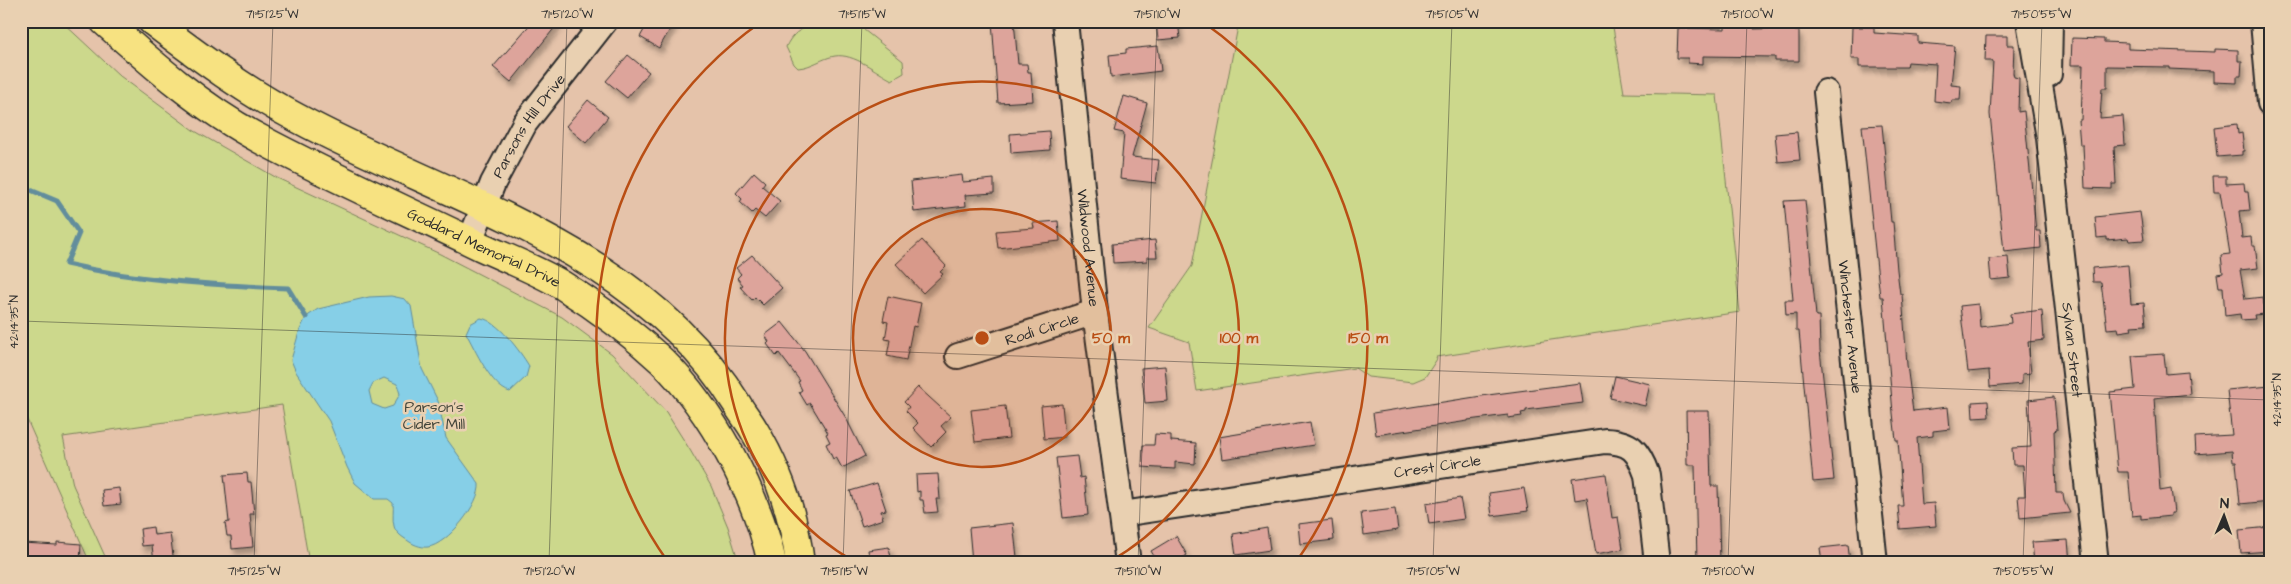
<svg xmlns="http://www.w3.org/2000/svg" width="2291" height="584" font-family="'Architects Daughter',sans-serif">
<defs>
<filter id="shadow"><feDropShadow dx="3" dy="5.5" stdDeviation="2.5" flood-color="#0004"/></filter>
</defs>
<rect width="100%" height="100%" fill="#e5c3aa"/>
<filter id="ink" filterUnits="userSpaceOnUse"><feTurbulence type="fractalNoise" baseFrequency=".02" numOctaves="2"/><feDisplacementMap in="SourceGraphic" scale="10" xChannelSelector="R" yChannelSelector="G"/><feConvolveMatrix kernelMatrix="1 2 1 2 8 2 1 2 1" color-interpolation-filters="sRGB"/></filter>
<g filter="url(#ink)">
<path fill="#ccd88c" stroke="#7c825c" d="M21 21H61L120 76 193 130 277 178 440 254 562 317 612 354 666 412 690 450 711 486 728 527 739 563H309L282 405 63 437 73 485 108 563H90L21 406Z
M832 21 854 22 903 61 904 73 892 80C876 72 854 53 835 56 822 58 812 67 798 68L794 64 786 47C795 26 813 25 832 21Z
M1239 21H1612L1624 93 1717 95 1740 312 1436 357 1437 359 1425 377 1413 382 1368 377 1355 368 1197 391 1189 342 1149 328 1192 266Z"/>
<path fill="#86cfe7" stroke="#628d9c" fill-rule="evenodd" d="M391 296 405 299 411 306 422 369 438 401 446 438 479 484C481 503 447 545 428 547 421 548 412 544 407 540 402 537 395 532 394 526 392 519 394 510 393 503L388 499H374L355 483 347 467 329 421 296 372 291 360 299 332 306 317 318 309 369 297ZM384 378 397 384 400 394 393 406 384 409 372 404 369 391 373 383Z
M481 318C498 321 520 351 529 366L526 377 510 392C491 387 475 349 466 333L470 324Z"/>
<g fill="none" stroke-linecap="round" stroke-linejoin="round">
<path stroke="#628d9c" stroke-width="5" d="M21 186 57 201 79 233 66 264C139 281 213 285 288 288L306 317"/>
</g>
<path fill="#dda49b" stroke="#2b2b2b" filter="url(#shadow)" d="M533 21H560L511 82 493 67Z
M649 21H675L659 48 640 37Z
M992 21H1014L1018 64H1027L1028 72H1031L1033 101 998 103Z
M1156 21H1178L1180 38 1158 40Z
M1725 24 1754 25V29L1795 28V31H1799V61H1775V57L1703 56V64L1688 63V58H1677L1678 28 1725 29Z
M1852 27H1874V33L1918 36V43L1955 46 1951 85 1961 86 1960 100H1952L1951 103 1934 101 1936 64 1908 62 1907 67H1859V59H1851Z
M1986 36H2007V45H2014L2013 73 2014 77 2019 78 2018 112 2024 111 2036 231H2040L2041 248 2004 252 1990 114 1993 61H1985Z
M2072 38 2104 39V42L2128 43V49L2215 52V49L2238 50V61H2242L2241 76H2237V83L2214 82V71L2169 69V67L2107 66V88H2102L2100 118 2123 116 2125 145 2114 146 2116 184H2112V189L2085 188 2083 145H2080L2078 120H2081L2083 65H2071Z
M1158 46 1161 71 1111 77 1109 55 1126 53V49Z
M628 55 649 72 627 98 606 81Z
M1124 96 1147 103 1132 157 1159 160 1156 183 1120 179 1124 133 1114 131Z
M588 100 608 117 586 143 566 126Z
M2237 124 2238 134 2242 133 2244 151H2242V155L2217 157 2214 127Z
M1882 125 1891 222H1893L1897 270 1900 294H1902L1907 365 1913 411 1948 407 1950 429 1933 431V436L1917 438 1922 504 1934 503 1936 526 1900 529 1898 506H1903L1898 440H1896L1893 413 1883 297H1880L1875 250 1862 126Z
M1049 131 1050 150 1011 153 1010 134Z
M1797 132 1800 160 1778 162 1775 134Z
M754 172 765 182 762 186 780 201 765 218 755 210 752 213 740 202 742 199 736 193Z
M962 175 963 182 994 179V193L965 195 966 206 914 212 911 181Z
M2213 176H2226V184L2244 183 2245 192H2248L2250 210 2239 211 2242 238 2251 237 2252 246H2255L2258 268 2240 270 2245 299 2263 297 2265 314 2254 315 2255 319 2241 320 2240 314 2225 316 2223 287H2219L2217 274 2223 273 2221 255 2230 254 2220 192H2214Z
M1805 200 1816 316H1819L1820 350 1834 480 1813 482 1799 331H1796V314L1786 315 1785 300H1793L1784 201Z
M2140 212 2144 240 2129 241 2128 238 2107 240V237L2097 238 2095 217Z
M1058 221 1060 241 998 248 996 231 1034 228 1033 223Z
M922 240 946 266 940 272 943 274 923 293 896 264Z
M1155 240 1157 257H1147V261L1113 263 1112 244Z
M752 255 782 288 763 305 755 297 752 300 740 287 743 285 737 278 741 274 736 268Z
M2008 257 2010 278 1991 280 1989 259Z
M2128 265 2131 304 2144 303 2146 325 2131 326 2132 330 2119 332 2118 328 2107 329 2101 282H2093L2092 268Z
M888 296 921 303 916 327 913 326 906 360 887 356 890 340 885 339 888 322 883 321Z
M1978 304 1980 327 2011 323 2010 314 2042 310 2044 340 2028 342 2031 373 2022 374V384L1990 387 1989 370 1968 372 1960 306Z
M782 322 805 351 846 418 865 456 842 468 836 457 833 459 826 444 830 442 826 434 828 433 810 403 807 405 799 392 802 390 798 382 800 381 779 353 776 356 767 344 769 342 765 335Z
M2164 354 2166 374 2188 372 2190 394 2154 398 2160 491 2171 489 2174 513H2171V516L2141 519V515L2132 516 2128 472H2118L2110 392 2135 389 2132 356Z
M1165 366 1168 401 1145 403 1141 368Z
M1615 376 1650 384 1645 406 1610 398Z
M1580 383 1583 403 1526 410V412L1521 413 1522 416 1508 418V415L1468 420V421L1376 435 1373 413 1488 395Z
M2270 386V407L2267 408 2270 433V501L2240 504 2236 462H2233L2232 451 2196 454 2195 437 2232 435 2227 390Z
M918 387 951 417 941 426 946 432 931 447 913 428 918 423 906 411 909 407 904 402Z
M2054 397 2057 430 2054 431 2056 493H2063L2064 501 2070 513 2020 518 2018 496H2025L2023 465H2013L2012 448 2031 447 2028 400Z
M1988 401 1989 417 1973 418 1972 402Z
M1062 404 1065 437 1044 439 1041 406Z
M1005 406 1009 438 975 442 971 410Z
M1686 411H1709L1711 486H1718L1720 563H1697L1695 465H1687Z
M1310 422 1314 445 1222 459 1219 437Z
M1155 434 1171 435V441L1196 443 1195 464 1175 462V469L1142 467 1143 445H1154Z
M1077 456 1080 478 1084 477 1088 515 1063 518 1056 458Z
M247 473 248 482H251L254 514H250L253 547 232 549 231 536H227L225 523 229 522 224 475Z
M938 474 940 499H936L938 512 925 513 923 500H920V491L917 492 916 475Z
M1606 474 1612 518 1618 517 1623 549 1596 554 1587 498 1575 500 1572 479Z
M877 483 886 510 881 511 883 519 862 526 850 491Z
M119 488 121 504 104 506 102 490Z
M1524 488 1528 511 1492 516 1489 493Z
M1460 498 1464 519 1429 524 1426 504Z
M1395 509 1398 530 1364 535 1361 513Z
M1332 520 1334 540 1300 544 1298 524Z
M1013 523 1017 557 972 562 969 528Z
M153 527 154 535 170 533 174 563H154L152 545 142 546 140 529Z
M2270 527V551L2241 553 2239 530Z
M1267 528 1270 550 1236 555 1233 534Z
M1176 536 1187 555 1175 563H1158L1151 551Z
M2068 540 2070 563H2034L2032 542Z
M57 542 81 544 80 563H22L23 543 57 545Z
M1848 545 1850 563H1822L1820 548Z
M889 547 892 563H870L868 550Z"/>
<g fill="none" stroke-linecap="round" stroke-linejoin="round">
<defs>
<g id="minor">
<path id="s1" d="M1065 21 1095 312 1128 563"/>
<path id="s2" d="M2029 21 2049 138 2096 563"/>
<path d="M2263 22 2270 103"/>
<path d="M2049 74 2050 21"/>
<path id="s3" d="M1826 92 1875 563"/>
<path id="s4" d="M470 241 493 183 525 123 605 21"/>
<path id="s5" d="M958 356 1095 312"/>
<path id="s6" d="M1122 514 1605 441C1631 442 1638 450 1647 475L1657 563"/>
</g>
<g id="major">
<path id="s7" d="M104 21C152 64 203 109 260 139 333 178 408 211 482 247 508 259 537 270 562 285 597 307 632 333 662 361 712 410 757 494 772 563"/>
<path d="M152 21C199 57 247 92 299 119 451 201 641 248 737 404 742 413 749 421 754 430 778 470 794 516 800 563"/>
</g>
</defs>
<use href="#minor" stroke="#2b2b2b" stroke-width="28"/>
<use href="#major" stroke="#2b2b2b" stroke-width="31"/>
<use href="#minor" stroke="#e9d0b1" stroke-width="24"/>
<use href="#major" stroke="#f7e281" stroke-width="28"/>
</g>
</g>
<path fill="none" stroke="#2b2b2b" stroke-width="1" stroke-opacity="0.45" d="M21 321 2270 400M254 563 273 21M549 563 567 21M843 563 862 21M1138 563 1157 21M1433 563 1452 21M1728 563 1747 21M2023 563 2042 21"/>
<circle cx="982" cy="338" r="129" fill="#b94e14" fill-opacity=".12"/>
<g fill="none" stroke="#b94e14" stroke-width="2.5">
<circle cx="982" cy="338" r="129"/>
<path d="M855 562A257 257 0 1 1 1109 562"/>
<path d="M668 562A386 386 0 0 1 761 22M1203 22A386 386 0 0 1 1296 562"/>
</g>
<g text-anchor="middle" stroke-width="5" stroke-linejoin="round" paint-order="stroke">
<g font-size="15" fill="#2b2b2b" stroke="#e9d0b1">
<text dy="5" stroke="none"><textPath href="#s4" startOffset="130">Parsons Hill Drive</textPath></text>
<text dy="5" stroke="none"><textPath href="#s7" startOffset="445">Goddard Memorial Drive</textPath></text>
<text dy="5" stroke="none"><textPath href="#s1" startOffset="228">Wildwood Avenue</textPath></text>
<text dy="5" stroke="none"><textPath href="#s3" startOffset="236">Winchester Avenue</textPath></text>
<text dy="5" stroke="none"><textPath href="#s5" startOffset="88">Rodi Circle</textPath></text>
<text dy="5" stroke="none"><textPath href="#s2" startOffset="332">Sylvan Street</textPath></text>
<text dy="5" stroke="none"><textPath href="#s6" startOffset="319">Crest Circle</textPath></text>
</g>
<g font-size="15" fill="#43453a" stroke="#e9d0b1">
<text x="434" y="412">Parson's<tspan x="434" dy="17">Cider Mill</tspan></text>
</g>
</g>
<circle cx="982" cy="338" r="8" fill="#b94e14" stroke="#e9d0b1" stroke-width="2.5"/>
<g font-size="15" text-anchor="middle" font-weight="bold" fill="#b94e14" stroke="#e9d0b1" stroke-width="5" stroke-linejoin="round" paint-order="stroke">
<text x="1111" y="343">50 m</text>
<text x="1239" y="343">100 m</text>
<text x="1368" y="343">150 m</text>
</g>
<rect width="2291" height="584" fill="none" stroke="#e9d0b1" stroke-width="55"/>
<g transform="translate(2224 516) rotate(2)" stroke="#e9d0b1" stroke-width="4" paint-order="stroke">
<path d="M0-4L9 19L0 12L-9 19Z" fill="#2b2b2b"/>
<text y="-8" font-size="14" font-weight="bold" text-anchor="middle" fill="#2b2b2b">N</text>
</g>
<rect x="28" y="28" width="2236" height="528" fill="none" stroke="#2b2b2b" stroke-width="2"/>
<g font-size="12" text-anchor="middle" fill="#2b2b2b">
<text x="272" y="18">71°51'25"W</text>
<text x="567" y="18">71°51'20"W</text>
<text x="862" y="18">71°51'15"W</text>
<text x="1157" y="18">71°51'10"W</text>
<text x="1452" y="18">71°51'05"W</text>
<text x="1747" y="18">71°51'00"W</text>
<text x="2041" y="18">71°50'55"W</text>
<text transform="translate(14 322) rotate(-90)" y="4">42°14'35"N</text>
<text transform="translate(2277 400) rotate(-90)" y="4">42°14'35"N</text>
<text x="254" y="575">71°51'25"W</text>
<text x="549" y="575">71°51'20"W</text>
<text x="844" y="575">71°51'15"W</text>
<text x="1138" y="575">71°51'10"W</text>
<text x="1433" y="575">71°51'05"W</text>
<text x="1728" y="575">71°51'00"W</text>
<text x="2023" y="575">71°50'55"W</text>
</g>
</svg>
